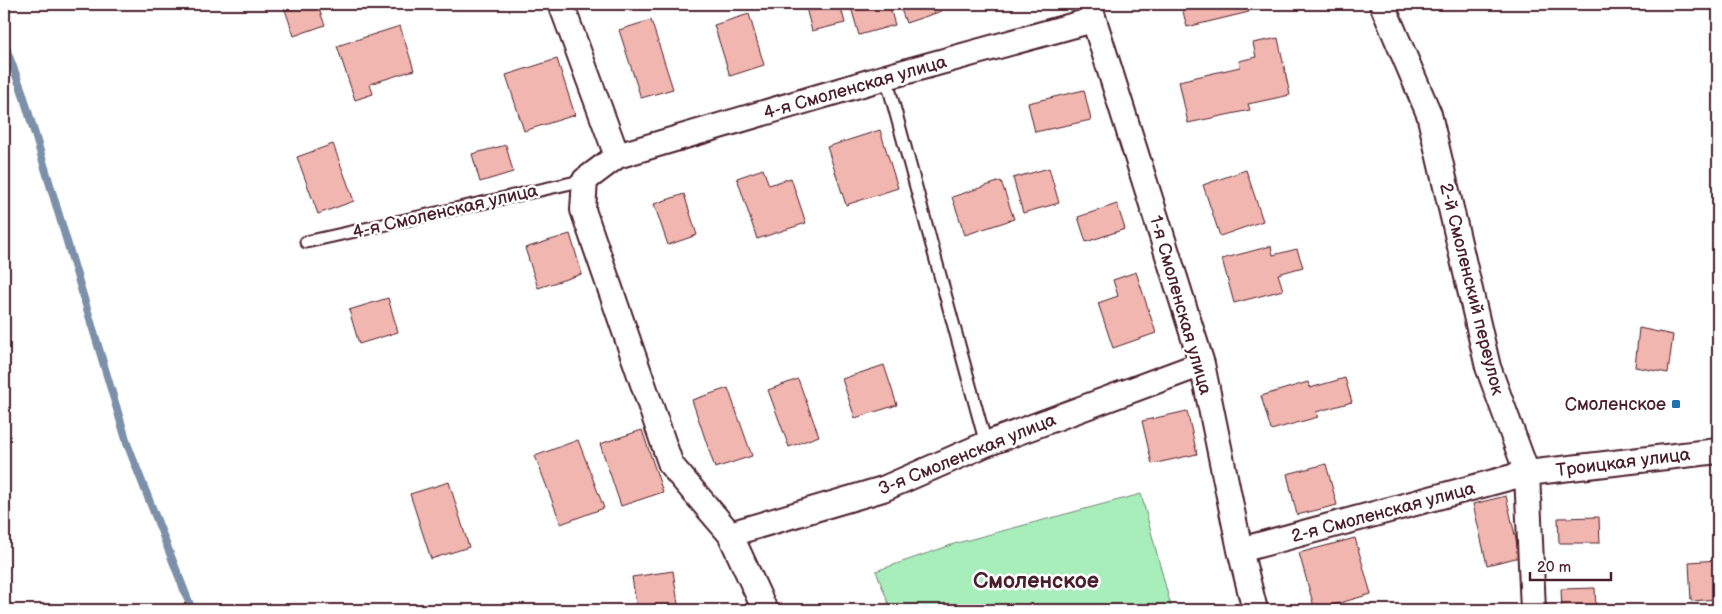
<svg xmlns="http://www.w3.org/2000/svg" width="1722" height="614" font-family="'Balsamiq Sans',sans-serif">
<rect width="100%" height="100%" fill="#fff"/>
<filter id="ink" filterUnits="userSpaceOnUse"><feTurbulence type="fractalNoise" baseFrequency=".02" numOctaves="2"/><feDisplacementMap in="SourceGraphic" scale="10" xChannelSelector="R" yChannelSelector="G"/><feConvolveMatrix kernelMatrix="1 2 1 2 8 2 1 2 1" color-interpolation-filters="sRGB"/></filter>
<g filter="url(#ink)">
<path fill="#a7eebb" stroke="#788673" d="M1141 494 1172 610H891L876 571 957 543Z"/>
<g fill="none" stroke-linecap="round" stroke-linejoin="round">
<path stroke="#7b90a9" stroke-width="8" d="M4 43 22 91 128 446 192 610"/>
</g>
<path fill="#f1b6b0" stroke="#4a1f2b" d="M283 4H317L325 25 294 36Z
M805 4H840L845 23 812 31Z
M850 4H889L895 25 859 35Z
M899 4H939L942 11 906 23Z
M1181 4H1247L1249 12 1187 27Z
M749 14 764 65 730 76 714 25Z
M651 20 673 89 641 98 619 30Z
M400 26 414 70 370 84 373 94 355 100 337 46Z
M1278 38 1290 95 1248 104 1250 110 1188 123 1179 81 1240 67 1239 61 1256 57 1253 43Z
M557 59 575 115 524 131 506 75Z
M1084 90 1091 120 1035 132 1028 103Z
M880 130 898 188 846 205 827 147Z
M333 144 354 201 318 214 297 157Z
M506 145 513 172 480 182 472 154Z
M1049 168 1059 203 1023 213 1013 178Z
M763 169 769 185 791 178 806 223 757 239 737 178Z
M1246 170 1263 221 1220 236 1203 185Z
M1001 181 1014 219 965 235 952 197Z
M684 194 697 235 668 245 654 204Z
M1117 204 1125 229 1086 242 1078 217Z
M570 234 582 274 538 288 525 248Z
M1271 246 1273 255 1297 249 1303 267 1278 274 1283 290 1234 303 1222 259Z
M1136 272 1156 333 1113 348 1098 303 1118 296 1113 280Z
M388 298 398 332 359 344 349 310Z
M1639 328 1673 335 1668 373 1635 367Z
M884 365 897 405 855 418 842 379Z
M1345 378 1352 402 1316 412 1318 417 1271 430 1261 396 1308 382 1310 388Z
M798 379 819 436 789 447 768 390Z
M728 388 752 456 715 468 692 400Z
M1187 411 1197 454 1152 464 1142 421Z
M642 430 663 492 621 506 600 444Z
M578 440 604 508 561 524 535 456Z
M1326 464 1337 505 1297 515 1287 474Z
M449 482 469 547 431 559 410 494Z
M1506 496 1520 557 1487 565 1473 504Z
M1599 517 1600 543H1559L1558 518Z
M1355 538 1371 594 1315 610 1299 553Z
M1718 560V599L1691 601 1689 562Z
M673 571 679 610H637L632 577Z
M1595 588 1596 608H1606V610H1562L1561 589Z"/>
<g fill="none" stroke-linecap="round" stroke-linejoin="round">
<defs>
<path id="service" d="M886 77 986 444
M306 242 585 180"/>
<path id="minor" d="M561 4 617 156 585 180 583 210 671 465 730 534 765 610
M1089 4 1202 364 1240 550 1255 610
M1382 4 1429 114 1488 367 1527 473 1533 610
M617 156 886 77 1093 20
M730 534 883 489 986 444 1202 364
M1240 550 1527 473 1718 451"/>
</defs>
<use href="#service" stroke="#4a1f2b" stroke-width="15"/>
<use href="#minor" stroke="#4a1f2b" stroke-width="28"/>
<use href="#service" stroke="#fff" stroke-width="11"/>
<use href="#minor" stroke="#fff" stroke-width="24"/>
</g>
</g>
<rect fill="#1f6fb2" stroke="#fff" stroke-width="2" x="1671" y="399" width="10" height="10" rx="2.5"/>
<g text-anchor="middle" stroke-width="5" stroke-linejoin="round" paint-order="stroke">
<g font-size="18" fill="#4a1f2b" stroke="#fff">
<text transform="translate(855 87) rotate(-16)" y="6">4-я Смоленская улица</text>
<text transform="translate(445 211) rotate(-13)" y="6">4-я Смоленская улица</text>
<text transform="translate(1472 289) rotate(76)" y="6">2-й Смоленский переулок</text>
<text transform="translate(1181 305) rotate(74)" y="6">1-я Смоленская улица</text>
<text transform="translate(967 454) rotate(-22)" y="6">3-я Смоленская улица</text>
<text transform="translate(1623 462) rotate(-7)" y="6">Троицкая улица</text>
<text transform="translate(1383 512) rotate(-15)" y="6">2-я Смоленская улица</text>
</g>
<g font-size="18" fill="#4a1f2b" stroke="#fff" text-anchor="end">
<text x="1666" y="410">Смоленское</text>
</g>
<g font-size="22" font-weight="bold" fill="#4a1f2b" stroke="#fff">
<text x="1036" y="588">Смоленское</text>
</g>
</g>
<rect width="1722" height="614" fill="none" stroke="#fff" stroke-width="20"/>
<rect x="10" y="10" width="1702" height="594" fill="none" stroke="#4a1f2b" stroke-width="2" filter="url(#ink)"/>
<path d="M1530 572v8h81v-8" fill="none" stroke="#4a1f2b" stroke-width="2.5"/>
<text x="1537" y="572" font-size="15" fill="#4a1f2b" stroke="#ffffff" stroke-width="4" paint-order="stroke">20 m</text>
</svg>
